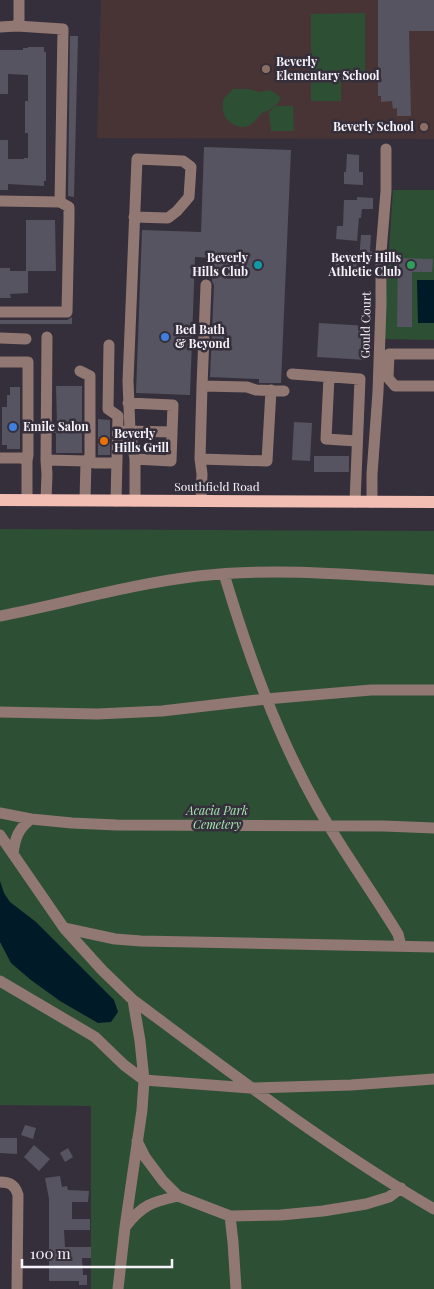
<svg xmlns="http://www.w3.org/2000/svg" width="434" height="1289" font-family="'Playfair Display',serif">
<rect width="100%" height="100%" fill="#352f3b"/>
<path fill="#483435" d="M101 0H434V139L97 138Z"/>
<path fill="#2d4f34" d="M365 13V82H341V101H311V14Z
M233 89H248L260 92 268 90 274 92 281 98C278 105 270 111 263 112 259 116 254 124 248 126 239 130 224 121 223 111 222 107 223 102 224 98Z
M276 106H293L294 131H271L269 112Z
M393 190H434V340L383 339Z
M0 529 434 531V1289H91V1106L0 1105Z"/>
<path fill="#001a27" d="M417 280H434V323H418Z
M0 881 4 893 10 902 36 922 114 1000 118 1012 111 1022 98 1023 60 1001 31 980 11 963 0 942Z"/>
<path fill="#565461" d="M378 0H434V31H409L411 116H397V108L393 109 392 101 381 102V96H378Z
M70 36H78L74 197 68 196Z
M28 47H44V52H46V181H44V186L8 184V190H0V140H8V159H24V158H28V133H25V101H28V75L8 74V94H0V50H23V48H28Z
M204 147 291 150 281 383H259V379L210 377 214 285 212 281 213 258 195 257 190 395 136 393 142 230 201 232Z
M347 154 359 155V172H363V185L344 184V172H346Z
M357 197 373 198V209H362L361 218H359L357 241 336 239 337 226H343L344 200H357Z
M26 220H55L56 271H28V293L10 294 11 298H0V268H10V271H26Z
M361 235H371L370 251 373 252 372 262H359Z
M398 258 433 259 432 272H412V327H397Z
M336 260 357 261 356 273 335 271Z
M72 317V324H0V320H67Z
M319 323 368 326 366 360 317 357Z
M56 386H82V453H56V433H54V423H57Z
M10 387H20V449H7V445H2V407H7V395H10Z
M98 419 110 420V455H98Z
M294 422 312 423 310 461 292 460Z
M314 456H349V472H314Z
M25 1125 36 1128 33 1139 21 1135Z
M0 1138H17V1154L0 1153Z
M34 1145 50 1159 39 1171 24 1157Z
M68 1148 73 1157 65 1162 60 1153Z
M60 1176 62 1187 67 1186 68 1190 89 1191 88 1202H72V1219H90V1230H64L65 1247H91V1258H82L83 1275H87V1285H79V1281H49V1199L45 1178Z"/>
<g fill="none" stroke-linecap="round" stroke-linejoin="round">
<path stroke="#927872" stroke-width="11" d="M17 26 19 20V0
M0 27 17 26 63 29 60 202
M0 201 60 202 69 207V220L67 312H0
M134 217 168 218 177 211 189 197 191 167 183 161 137 159 128 381 130 431 135 459V501
M0 338 26 339
M109 345 108 409 118 416 116 501
M434 354H389L388 378 395 386H434
M0 362H28V455L27 461
M292 374 360 379 355 502
M329 377 326 439 357 441
M202 386 206 285
M128 403 173 405 171 461 135 459
M125 431 172 432
M0 458H22L27 461V500
M200 459 267 461 271 390
M46 460 86 461 90 457V376L80 371
M46 500 47 474 46 460 47 337
M85 500 86 461 94 463H117
M201 501 202 474 200 459 202 386 247 387 256 390 284 391
M372 502V474L378 392 381 305V252L386 191V149
M224 574C248 654 276 733 317 806 342 850 372 891 398 934L401 946
M0 616C66 603 131 584 198 576 276 567 356 575 434 580
M0 712 97 714 162 711 266 699 371 690H434
M0 813 31 819 72 823 117 825 384 826 434 828
M0 835 64 928 102 970 133 1000 140 1041 144 1080 142 1110 125 1227 118 1289
M13 854C15 838 18 829 31 819
M64 928 115 939 141 941 434 947
M0 981 95 1037 124 1065 144 1080 250 1088 351 1085 434 1079
M133 1000C231 1073 328 1147 434 1209
M137 1141 145 1157 163 1181 178 1196 230 1216 281 1215 323 1211 366 1204 389 1197 401 1188
M0 1182C10 1182 15 1185 18 1195L17 1289
M230 1216 233 1242 236 1289
M126 1226C142 1205 152 1202 178 1196"/>
<path stroke="#f2bdb2" stroke-width="12" d="M0 500 434 502"/>
</g>
<g fill="#8d6e63" stroke="#352f3b" stroke-width="2">
<circle cx="266" cy="69" r="5"/>
<circle cx="424" cy="127" r="5"/>
</g>
<circle fill="#0f9aa8" stroke="#352f3b" stroke-width="2" cx="258" cy="265" r="5"/>
<circle fill="#2e9e5b" stroke="#352f3b" stroke-width="2" cx="411" cy="265" r="5"/>
<g fill="#3f7fe0" stroke="#352f3b" stroke-width="2">
<circle cx="165" cy="337" r="5"/>
<circle cx="13" cy="427" r="5"/>
</g>
<circle fill="#e8710a" stroke="#352f3b" stroke-width="2" cx="104" cy="441" r="5"/>
<g text-anchor="middle" stroke-width="5" stroke-linejoin="round" paint-order="stroke">
<g font-size="12" font-weight="bold" fill="#f5f2f9" stroke="#352f3b" text-anchor="start">
<text x="276" y="66">Beverly<tspan x="276" dy="14">Elementary School</tspan></text>
<text x="414" y="131" text-anchor="end">Beverly School</text>
<text x="248" y="262" text-anchor="end">Beverly<tspan x="248" dy="14">Hills Club</tspan></text>
<text x="401" y="262" text-anchor="end">Beverly Hills<tspan x="401" dy="14">Athletic Club</tspan></text>
<text x="175" y="334">Bed Bath<tspan x="175" dy="14">&amp; Beyond</tspan></text>
<text x="23" y="431">Emile Salon</text>
<text x="114" y="438">Beverly<tspan x="114" dy="14">Hills Grill</tspan></text>
</g>
<g font-size="12" fill="#f5f2f9" stroke="#352f3b">
<text transform="translate(366 325) rotate(-89)" y="4">Gould Court</text>
<text x="217" y="491">Southfield Road</text>
</g>
<g font-size="12" font-style="italic" fill="#a3e8af" stroke="#352f3b">
<text x="217" y="815">Acacia Park<tspan x="217" dy="14">Cemetery</tspan></text>
</g>
</g>
<path d="M22 1259v8h150v-8" fill="none" stroke="#f5f2f9" stroke-width="2.5"/>
<text x="30" y="1259" font-size="15" fill="#f5f2f9" stroke="#352f3b" stroke-width="4" paint-order="stroke">100 m</text>
</svg>
